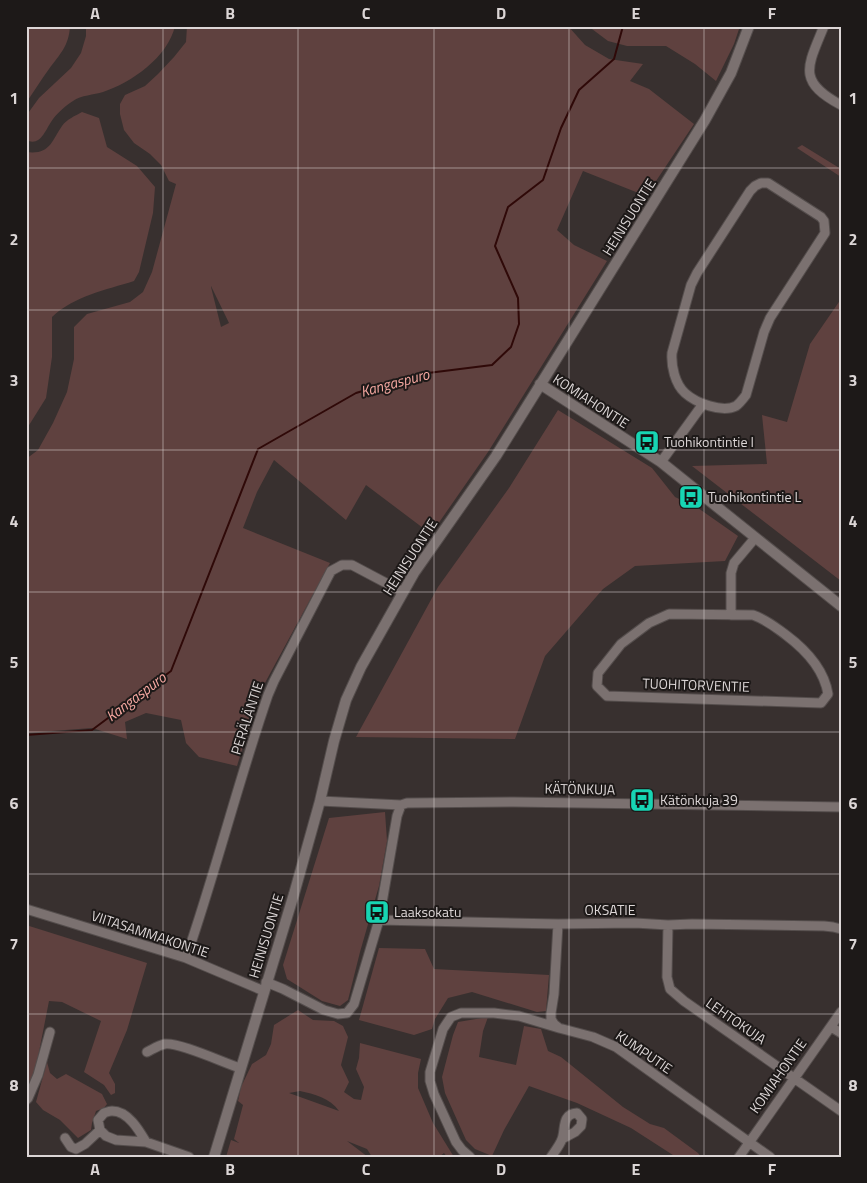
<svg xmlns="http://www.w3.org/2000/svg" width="867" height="1183" font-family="'Titillium Web',sans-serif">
<rect width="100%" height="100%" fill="#38302f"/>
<path fill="#5f413f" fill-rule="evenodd" d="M26 26H70C69 46 60 54 49 69 41 80 34 91 26 103Z
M86 26H175C168 57 131 83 103 92 94 95 81 95 73 101 65 106 56 114 51 122 45 131 40 147 26 140V116L39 98 71 68 81 53 86 36Z
M187 26H568L585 45 609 59 643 64 630 81 649 89 694 124 646 196 583 171 557 230 574 245 607 261 488 452 431 534 366 485 346 520 274 460 257 492 243 528 330 563 260 692 237 766 199 757 186 743 181 720 146 713 125 722 127 739 92 728 26 733V459L38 450 53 423 67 392 74 359V327L87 314 130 302 143 292 152 272 176 184 169 181 161 165 150 154 134 143 124 130 120 114V104L125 95 145 86 158 74 174 57 186 42ZM211 286 229 323 221 327 211 287Z
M588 26H740L734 44 716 81 695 64 666 46H627L608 41Z
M82 112 99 118 107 147 137 166 155 187 153 213 139 272 134 281C106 290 74 296 52 317V357L46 398 26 430V152C50 155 51 142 62 126 67 119 75 116 82 112Z
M802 145 841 169V177L797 148Z
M841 299V581L692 466 767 464 762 415 787 422 810 344Z
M558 410 652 468 675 497 698 508 738 536 725 561 635 566 603 589 545 656 515 739 356 737 438 587 509 488Z
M385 812 387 841 379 886 360 952 348 1000 340 1006 322 1001 287 979 283 965 329 818Z
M26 925 147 963 127 1030 109 1073 115 1084V1093L111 1095 104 1085 84 1072 101 1021 62 1002 49 1001 37 1062 30 1089 26 1095Z
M379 948 425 949 434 969 549 975 546 1011 537 1012 472 992 448 998 435 1019 432 1029 414 1035 359 1020Z
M298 1010 313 1020 334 1021 343 1026 348 1037 341 1065 349 1082 344 1092 354 1099 361 1100 364 1087 356 1069 359 1058 360 1043 421 1059 418 1073V1088L433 1123 454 1157H447L444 1153 439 1157H372L367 1149 347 1141 368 1157H226L231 1140 239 1143 234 1139 243 1105 238 1101 241 1087 252 1064 266 1055 271 1044 274 1025ZM300 1091C314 1094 330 1098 339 1111L289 1093Z
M488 1017 483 1031 479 1057 516 1065 524 1026 541 1029 548 1051 561 1057 623 1107 650 1124 664 1128 698 1153 701 1157H676L631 1128 577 1103 529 1086 504 1130 492 1156 475 1149 466 1140 445 1093 442 1077 453 1035 458 1022Z
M47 1062 50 1073 57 1079 66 1074 102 1094 107 1104 104 1108 96 1111 92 1123 91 1130 78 1138 60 1120 43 1110 36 1102Z"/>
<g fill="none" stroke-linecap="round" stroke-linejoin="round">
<path stroke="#2f0908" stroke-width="2" d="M26 735 92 730 171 671 258 449 356 393 420 374 492 365 511 347 519 324 518 298 495 246 508 207 543 180 561 128 579 90 614 59 623 26"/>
<defs>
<path id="minor" d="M824 26C808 66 796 81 841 105
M761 183H768L821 217 824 221 825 233 770 318 764 332 746 395C743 399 740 403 736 406 722 413 696 403 685 393 675 384 671 366 672 353L691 285 697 273 750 191 755 186Z
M661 462 703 404
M669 614 753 615C767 620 775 627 786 635 806 650 824 669 828 694L821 703 607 696 597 686 598 673 621 644 649 623Z
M731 615V573L734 563 755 538
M320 801 401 805 407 803 514 802 841 807
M26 909 186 958 264 991
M379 920 558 924 635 923 668 925 692 924 824 926 833 927 841 929
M558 924 554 994 551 1013V1019L554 1024 559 1028 593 1037 616 1047 770 1157
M668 925 667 977 670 989 684 1001 841 1111
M186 958C216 871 238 782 268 695L274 681 331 571 342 565H352L403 592
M266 982 283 989 324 1010 338 1014 347 1013 354 1004 379 920 397 816 401 805
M831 1027 841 1033
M147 1052C153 1049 159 1045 165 1044 179 1042 224 1063 240 1068
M26 1100 28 1098 38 1075 50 1032
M65 1138 71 1147 76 1149 85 1144 100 1130
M146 1142C139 1130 128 1111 112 1111 109 1111 107 1112 104 1113L98 1120 100 1130 106 1136 116 1140 146 1142 189 1157
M470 1157 462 1150 456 1142 434 1094 430 1081V1072L443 1029 451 1017 461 1013H494L519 1016 559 1028
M551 1157C555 1151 560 1145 562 1139 566 1129 561 1114 577 1113L582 1119 581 1126 575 1132 562 1139
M739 1157 841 1012"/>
<path id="tertiary" d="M540 384 661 462 841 606
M214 1157 294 894 320 801 334 741 346 700 361 667 414 573 496 456 705 120 731 73 749 26"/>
</defs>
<use href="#minor" stroke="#544d4c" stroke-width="11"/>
<use href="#tertiary" stroke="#544d4c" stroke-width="12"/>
<use href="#minor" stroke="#7b7170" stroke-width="9"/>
<use href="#tertiary" stroke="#7b7170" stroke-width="10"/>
</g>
<path fill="none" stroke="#dcd6d6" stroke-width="1" stroke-opacity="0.55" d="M163 26V1157M298 26V1157M434 26V1157M569 26V1157M704 26V1157M26 168H841M26 310H841M26 450H841M26 592H841M26 732H841M26 874H841M26 1014H841"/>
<defs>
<symbol id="bus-square" viewBox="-11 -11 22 22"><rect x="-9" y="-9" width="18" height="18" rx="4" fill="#17d5b3" stroke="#1d1918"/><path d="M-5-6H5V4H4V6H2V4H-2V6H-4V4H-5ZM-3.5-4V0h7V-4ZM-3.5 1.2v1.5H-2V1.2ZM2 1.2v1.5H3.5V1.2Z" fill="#111"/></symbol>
</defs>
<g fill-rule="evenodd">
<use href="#bus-square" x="633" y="428" width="28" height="28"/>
<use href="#bus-square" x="677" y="483" width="28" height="28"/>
<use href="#bus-square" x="628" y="786" width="28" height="28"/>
<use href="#bus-square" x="363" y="898" width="28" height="28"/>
</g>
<g text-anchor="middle" stroke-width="4" stroke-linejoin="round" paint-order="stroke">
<g font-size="14" fill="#dcd6d6" stroke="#1d1918">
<text transform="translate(629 217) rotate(-58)" y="5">HEINISUONTIE</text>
<text transform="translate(591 401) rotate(33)" y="5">KOMIAHONTIE</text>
<text transform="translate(410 557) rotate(-57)" y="5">HEINISUONTIE</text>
<text transform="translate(696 685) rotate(2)" y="5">TUOHITORVENTIE</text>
<text transform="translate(247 718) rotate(-72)" y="5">PERÄLÄNTIE</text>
<text transform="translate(580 789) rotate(1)" y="5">KÄTÖNKUJA</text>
<text x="610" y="915">OKSATIE</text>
<text transform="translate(150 934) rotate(18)" y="5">VIITASAMMAKONTIE</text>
<text transform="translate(266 936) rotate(-73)" y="5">HEINISUONTIE</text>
<text transform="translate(736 1021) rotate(35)" y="5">LEHTOKUJA</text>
<text transform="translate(644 1052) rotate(34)" y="5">KUMPUTIE</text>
<text transform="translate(778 1076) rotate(-55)" y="5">KOMIAHONTIE</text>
</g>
<g font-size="14" fill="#dcd6d6" stroke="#1d1918" text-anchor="start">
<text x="664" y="447">Tuohikontintie I</text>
<text x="708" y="502">Tuohikontintie L</text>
<text x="660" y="805">Kätönkuja 39</text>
<text x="394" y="917">Laaksokatu</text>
</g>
<g font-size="15" font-style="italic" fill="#f7a9a2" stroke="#1d1918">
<text transform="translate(395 383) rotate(-15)" y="5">Kangaspuro</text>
<text transform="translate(136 697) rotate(-37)" y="5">Kangaspuro</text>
</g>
</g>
<rect width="867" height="1183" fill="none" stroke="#1d1918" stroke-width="55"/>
<rect x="28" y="28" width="812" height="1128" fill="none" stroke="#dcd6d6" stroke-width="2"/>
<g font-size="16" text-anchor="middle" font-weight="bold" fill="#dcd6d6">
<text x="95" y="19">A</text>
<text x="230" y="19">B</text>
<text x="366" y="19">C</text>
<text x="501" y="19">D</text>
<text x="636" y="19">E</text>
<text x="772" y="19">F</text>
<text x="14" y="104">1</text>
<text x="853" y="104">1</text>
<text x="14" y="245">2</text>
<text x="853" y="245">2</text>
<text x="14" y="386">3</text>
<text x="853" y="386">3</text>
<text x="14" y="527">4</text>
<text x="853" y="527">4</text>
<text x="14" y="668">5</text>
<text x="853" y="668">5</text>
<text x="14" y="809">6</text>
<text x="853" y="809">6</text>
<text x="14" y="950">7</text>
<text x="853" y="950">7</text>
<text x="14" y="1091">8</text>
<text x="853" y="1091">8</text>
<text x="95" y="1175">A</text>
<text x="230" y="1175">B</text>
<text x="366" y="1175">C</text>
<text x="501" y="1175">D</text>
<text x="636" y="1175">E</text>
<text x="772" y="1175">F</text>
</g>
</svg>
